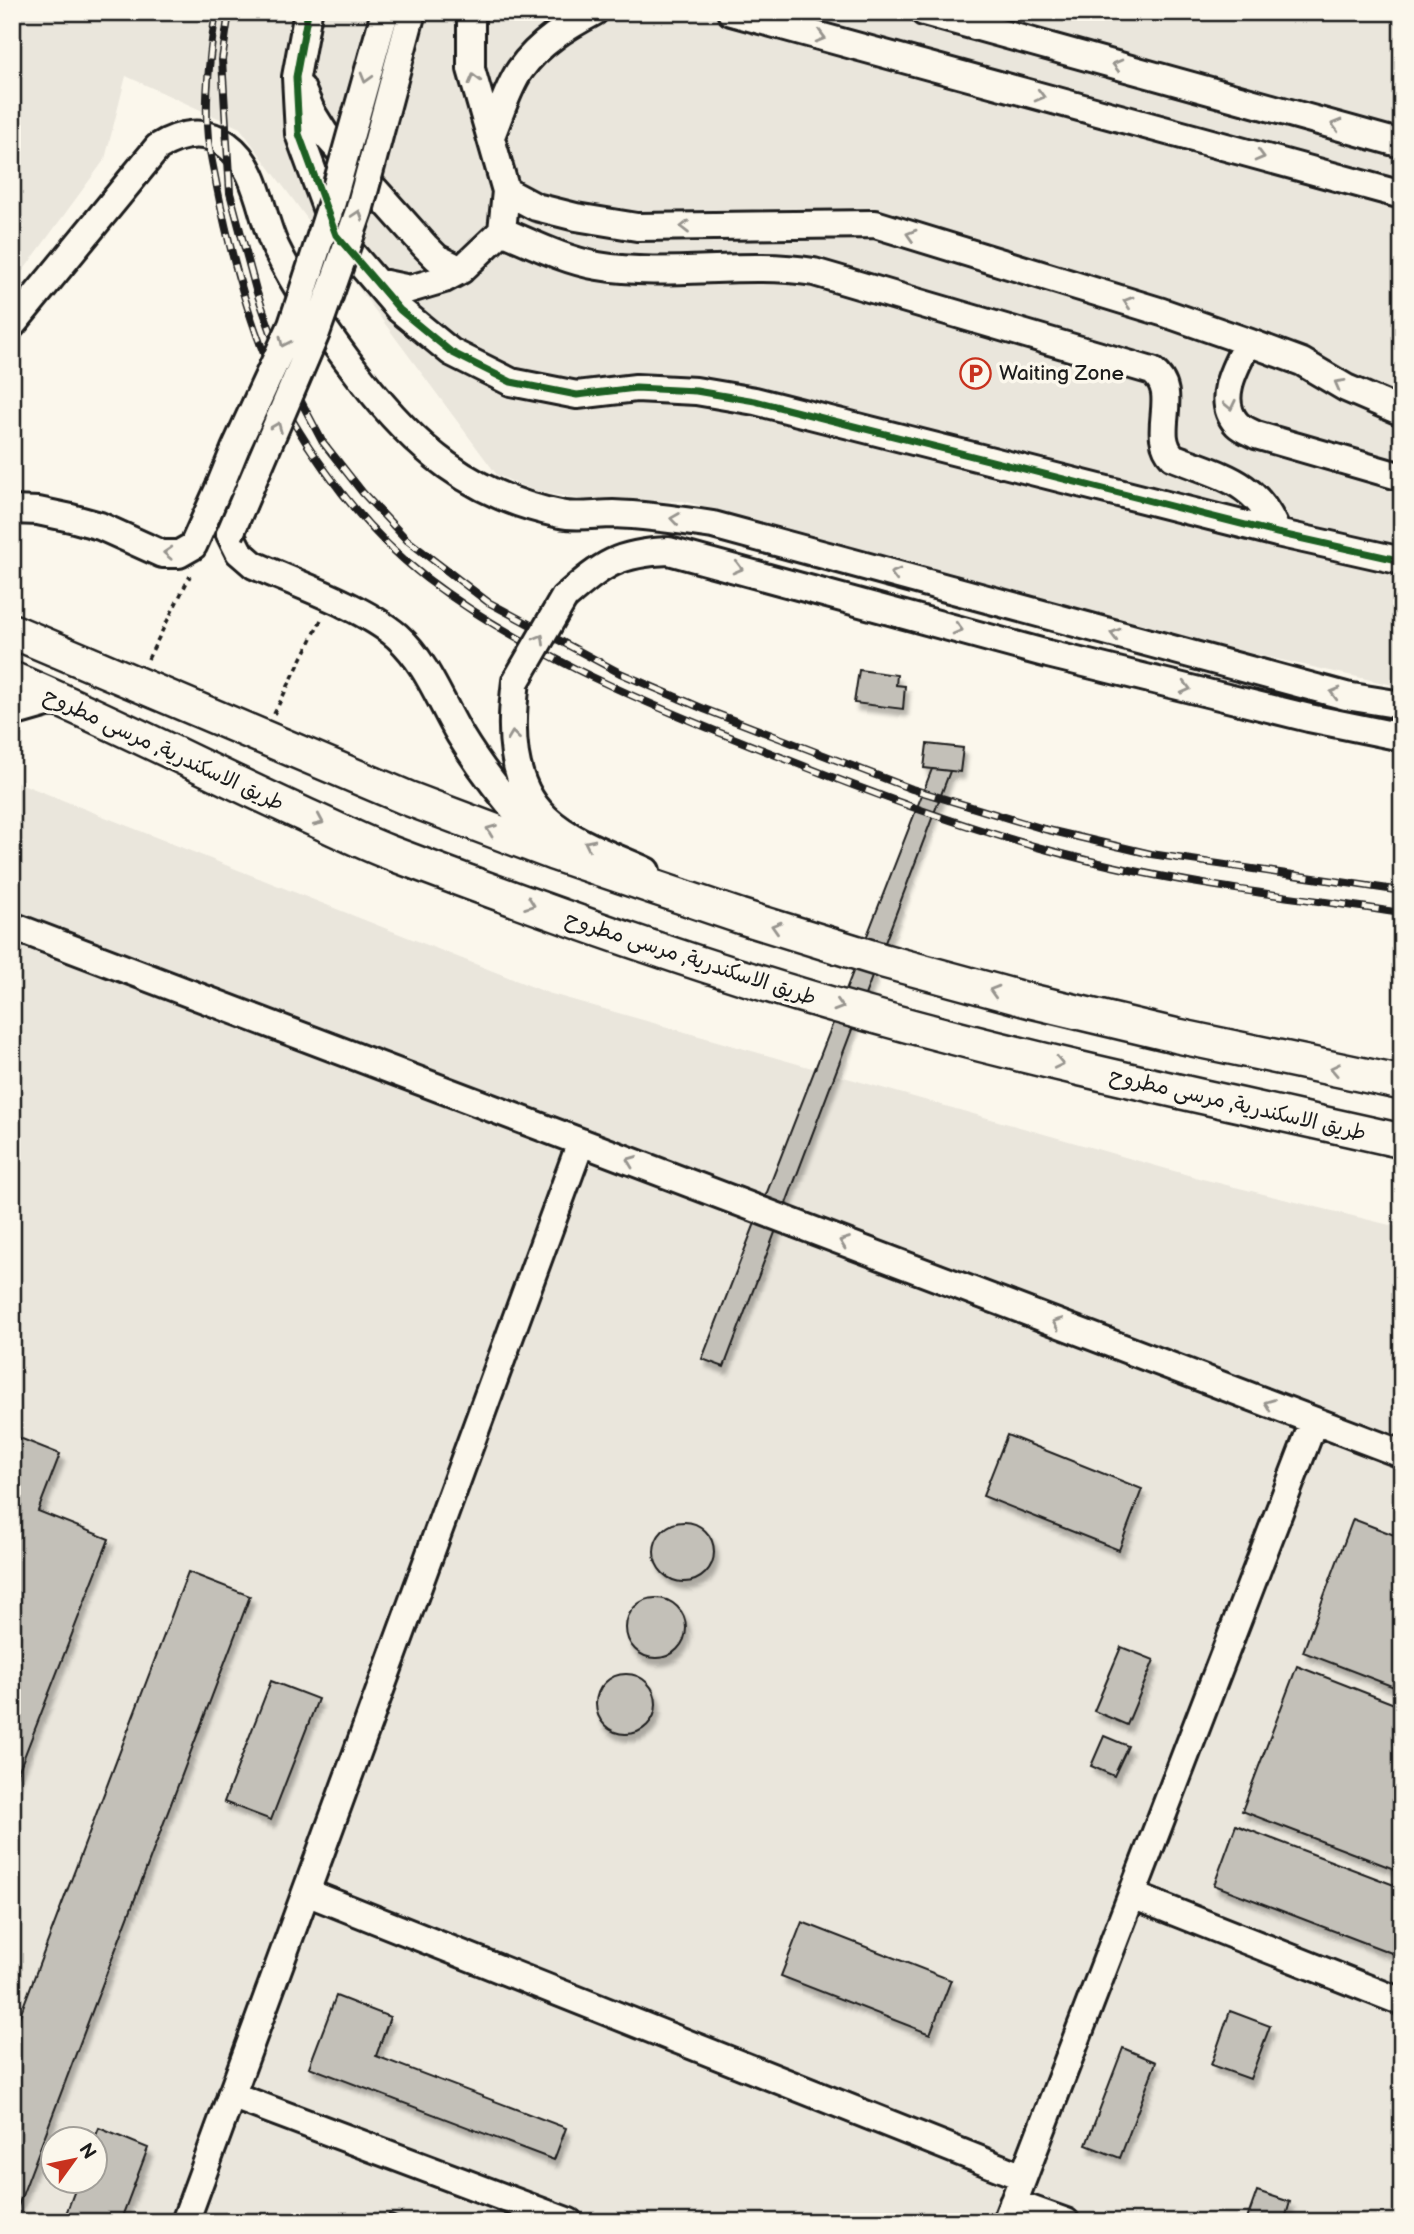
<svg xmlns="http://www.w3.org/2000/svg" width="1414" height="2234" font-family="'Balsamiq Sans','Playpen Sans Arabic',sans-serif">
<defs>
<filter id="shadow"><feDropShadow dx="4" dy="7" stdDeviation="2" flood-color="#0004"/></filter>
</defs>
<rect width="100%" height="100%" fill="#fbf7ec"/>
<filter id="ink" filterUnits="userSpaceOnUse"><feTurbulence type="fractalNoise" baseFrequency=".0143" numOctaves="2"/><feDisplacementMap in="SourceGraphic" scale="14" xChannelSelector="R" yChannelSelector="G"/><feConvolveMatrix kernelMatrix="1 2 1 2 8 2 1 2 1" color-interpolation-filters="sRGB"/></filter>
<g filter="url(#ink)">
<path fill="#eae6dc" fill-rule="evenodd" d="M12 12H1402V687L1110 622 683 501 587 500 537 492 497 475 240 128 126 76 105 159 12 286Z
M12 780 548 993 1202 1179 1402 1228V2222H12ZM52 2140H94V2182H52Z"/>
<path fill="#c3c0b8" stroke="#1c1c1c" stroke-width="2" filter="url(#shadow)" d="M859 670 897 675 896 685 905 686 903 709 854 703Z
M927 744 963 748 960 772 924 768Z
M932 769 950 771 724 1367 702 1359Z
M12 1435 60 1454 38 1511 109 1539 12 1788Z
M1007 1435 1142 1489 1119 1550 983 1496Z
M1353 1519 1402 1538V1690L1303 1652Z
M654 1552a30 30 0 1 1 60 0a30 30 0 1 1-60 0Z
M188 1572 250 1596 12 2222V2036Z
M626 1628a30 30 0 1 1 60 0a30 30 0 1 1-60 0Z
M1121 1647 1154 1660 1127 1725 1094 1711Z
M1297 1666 1402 1707V1872L1242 1811Z
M596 1704a30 30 0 1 1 60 0a30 30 0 1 1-60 0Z
M271 1681 318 1699 271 1820 224 1802Z
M1104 1736 1128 1746 1114 1776 1091 1766Z
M1236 1825 1402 1888V1957L1214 1885Z
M802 1922 951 1980 930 2034 781 1976Z
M336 1996 390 2017 376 2056 566 2128 554 2160 309 2067Z
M1230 2011 1270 2026 1250 2079 1211 2065Z
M1123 2048 1156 2062 1120 2158 1086 2145Z
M99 2128 148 2148 120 2222H63L78 2182H94V2140Z
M1257 2191 1290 2202 1284 2222H1246Z
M389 2214 409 2222H386Z"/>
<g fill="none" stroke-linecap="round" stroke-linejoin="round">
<defs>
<path id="minor" d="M308 12 296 77 299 134 336 235 400 310 451 352 511 382 577 395 636 388 696 391 755 401 1277 533 1402 561
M731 12 1402 195
M924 12 1402 144
M301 88 312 113 325 134 425 246 437 258 461 270
M491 136C499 117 508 87 520 70 539 43 566 27 594 12
M506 191 536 207 576 217 637 227 875 224 1162 312 1248 342 1302 362 1346 388 1402 412
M502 231C533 244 564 260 598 266 669 278 743 261 814 272L1152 371C1182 393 1149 433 1173 457 1220 476 1258 481 1277 533
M376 282 410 289 444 279 461 270 502 231 506 191 471 69V12
M12 325 158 147C179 134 205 128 227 145 259 168 260 216 276 248 299 295 328 336 360 377 414 447 470 496 560 514 576 518 596 514 613 514 646 515 680 520 713 525L1346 696 1402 705
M1248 342C1236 365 1215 400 1237 424 1242 429 1250 432 1256 435L1402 477
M12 510 38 511 71 518 100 526 162 554H179L193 546 220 486
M230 534 239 552 254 565C297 584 363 607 397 636 427 663 440 701 460 735 486 778 518 816 552 852
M564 598C603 565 616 553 669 551L1048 654 1309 718 1402 737
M516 681C510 727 509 783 546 818 571 842 615 857 646 871
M12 713 47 703 68 702
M12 926 1402 1454
M306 1892 1023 2177
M1132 1895 1402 2002
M231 2095 569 2222
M1013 2203 1066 2222
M185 2222 581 1142
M1006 2222 1314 1421"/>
<path id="major" d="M12 631 407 798 553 853 739 916 884 961 1031 1001 1178 1036 1402 1083
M12 679C112 721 208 771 307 816 334 828 360 841 388 852 546 912 707 970 870 1015 1045 1064 1224 1101 1402 1141"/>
</defs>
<use href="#minor" stroke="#1c1c1c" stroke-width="32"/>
<use href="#major" stroke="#1c1c1c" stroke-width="38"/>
<path stroke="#1c1c1c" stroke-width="3.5" stroke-dasharray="5 5" stroke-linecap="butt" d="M148 659 190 576
M274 714 322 618"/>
<use href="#minor" stroke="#fbf7ec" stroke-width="26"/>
<use href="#major" stroke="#fbf7ec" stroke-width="33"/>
<defs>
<path id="rail" d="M216 12C210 51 204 99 208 138 210 154 214 171 217 187 229 248 245 307 268 364 276 382 282 402 291 418 326 477 372 536 426 578 518 648 632 698 738 740 860 789 983 837 1112 866 1207 888 1305 898 1402 913
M229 12 222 60 230 193 256 290 284 369 322 441 363 493 407 540 488 602 620 673 704 709 912 789 1044 829 1151 854 1402 891"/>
</defs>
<use href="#rail" stroke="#1c1c1c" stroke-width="8"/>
<use href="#rail" stroke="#fbf7ec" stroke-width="5" stroke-dasharray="16" stroke-linecap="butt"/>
<defs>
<path id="minor-bridge" d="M220 486 235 449 292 325 332 202 385 12
M230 534 316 333 359 211 412 12
M516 681 564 598"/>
</defs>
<use href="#minor-bridge" stroke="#1c1c1c" stroke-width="32" stroke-linecap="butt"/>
<use href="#minor-bridge" stroke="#fbf7ec" stroke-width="26"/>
<defs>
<path id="cycleway" d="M308 12 296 77 299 134 336 235 400 310 451 352 511 382 577 395 636 388 696 391 755 401 1277 533 1402 561"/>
</defs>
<use href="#cycleway" stroke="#fbf7ec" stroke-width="11"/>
<use href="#cycleway" stroke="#1b5e20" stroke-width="7"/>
</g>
<defs><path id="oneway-chevron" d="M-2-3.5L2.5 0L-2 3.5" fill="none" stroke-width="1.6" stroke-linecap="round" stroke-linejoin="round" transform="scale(1.75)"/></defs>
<g stroke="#97948e">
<use href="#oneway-chevron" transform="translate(821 37) rotate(15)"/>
<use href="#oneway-chevron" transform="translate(1117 65) rotate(-165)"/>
<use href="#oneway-chevron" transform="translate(366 78) rotate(106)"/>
<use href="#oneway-chevron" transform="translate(474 79) rotate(-105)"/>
<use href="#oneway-chevron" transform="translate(1040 96) rotate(15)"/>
<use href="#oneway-chevron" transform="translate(1336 125) rotate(-165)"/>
<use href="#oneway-chevron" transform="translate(1260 156) rotate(15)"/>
<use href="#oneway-chevron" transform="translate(358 215) rotate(-72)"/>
<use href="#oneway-chevron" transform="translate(685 227) rotate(180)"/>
<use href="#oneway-chevron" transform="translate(911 235) rotate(-163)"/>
<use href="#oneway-chevron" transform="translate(1128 302) rotate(-163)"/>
<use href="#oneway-chevron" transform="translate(284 342) rotate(115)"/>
<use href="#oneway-chevron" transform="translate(1339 384) rotate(-151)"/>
<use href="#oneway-chevron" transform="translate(1230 405) rotate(78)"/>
<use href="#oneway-chevron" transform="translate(277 427) rotate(-68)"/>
<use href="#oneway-chevron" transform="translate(675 519) rotate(-172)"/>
<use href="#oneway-chevron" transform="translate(168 553) rotate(-177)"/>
<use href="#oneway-chevron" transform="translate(738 568) rotate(15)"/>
<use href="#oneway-chevron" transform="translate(895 574) rotate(-165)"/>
<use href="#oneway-chevron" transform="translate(958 629) rotate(15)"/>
<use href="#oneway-chevron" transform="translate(1115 634) rotate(-165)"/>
<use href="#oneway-chevron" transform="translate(540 639) rotate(-60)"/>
<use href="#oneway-chevron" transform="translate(1186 688) rotate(14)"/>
<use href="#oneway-chevron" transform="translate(1335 693) rotate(-165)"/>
<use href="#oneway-chevron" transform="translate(513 736) rotate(-97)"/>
<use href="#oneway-chevron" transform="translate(319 821) rotate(24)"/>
<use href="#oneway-chevron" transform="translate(491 830) rotate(-159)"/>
<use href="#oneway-chevron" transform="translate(589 844) rotate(-154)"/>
<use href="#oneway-chevron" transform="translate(530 904) rotate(20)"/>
<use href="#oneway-chevron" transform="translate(776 927) rotate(-163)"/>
<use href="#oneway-chevron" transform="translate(994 991) rotate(-164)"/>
<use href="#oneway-chevron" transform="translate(839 1006) rotate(17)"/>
<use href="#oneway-chevron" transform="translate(1059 1063) rotate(13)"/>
<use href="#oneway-chevron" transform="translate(1335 1069) rotate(-168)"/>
<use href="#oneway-chevron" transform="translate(631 1161) rotate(-159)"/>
<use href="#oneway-chevron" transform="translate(844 1242) rotate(-159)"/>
<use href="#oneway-chevron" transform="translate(1057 1323) rotate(-159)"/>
<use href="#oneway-chevron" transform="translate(1269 1404) rotate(-159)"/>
</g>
</g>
<defs>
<symbol id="parking-ring" viewBox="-11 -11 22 22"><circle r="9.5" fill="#fbf7ec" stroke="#c8321e" stroke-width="1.5"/><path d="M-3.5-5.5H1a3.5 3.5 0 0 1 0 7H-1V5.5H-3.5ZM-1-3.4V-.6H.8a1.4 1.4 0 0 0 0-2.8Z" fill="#c8321e"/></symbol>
</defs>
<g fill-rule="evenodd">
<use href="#parking-ring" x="958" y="356" width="35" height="35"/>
</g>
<g text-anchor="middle" stroke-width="7" stroke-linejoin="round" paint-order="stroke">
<g font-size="21" fill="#1c1c1c" stroke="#fbf7ec" text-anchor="start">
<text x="999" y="380">Waiting Zone</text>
</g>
<g font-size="21" fill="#1c1c1c" stroke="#fbf7ec">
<text transform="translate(164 749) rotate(25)" y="7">طريق الاسكندرية, مرسى مطروح</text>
<text transform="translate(691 958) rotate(18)" y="7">طريق الاسكندرية, مرسى مطروح</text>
<text transform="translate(1238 1104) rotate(13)" y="7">طريق الاسكندرية, مرسى مطروح</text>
</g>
</g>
<rect width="1414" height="2234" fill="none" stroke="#fbf7ec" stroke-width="42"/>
<rect x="21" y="21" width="1372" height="2192" fill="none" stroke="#1c1c1c" stroke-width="2.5" filter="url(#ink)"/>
<g transform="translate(74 2160) rotate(57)"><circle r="33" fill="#fbf7ec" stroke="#a29f99" stroke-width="2"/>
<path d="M0-5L12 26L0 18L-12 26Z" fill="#c8321e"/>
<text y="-10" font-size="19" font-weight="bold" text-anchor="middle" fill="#1c1c1c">N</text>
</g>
</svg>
